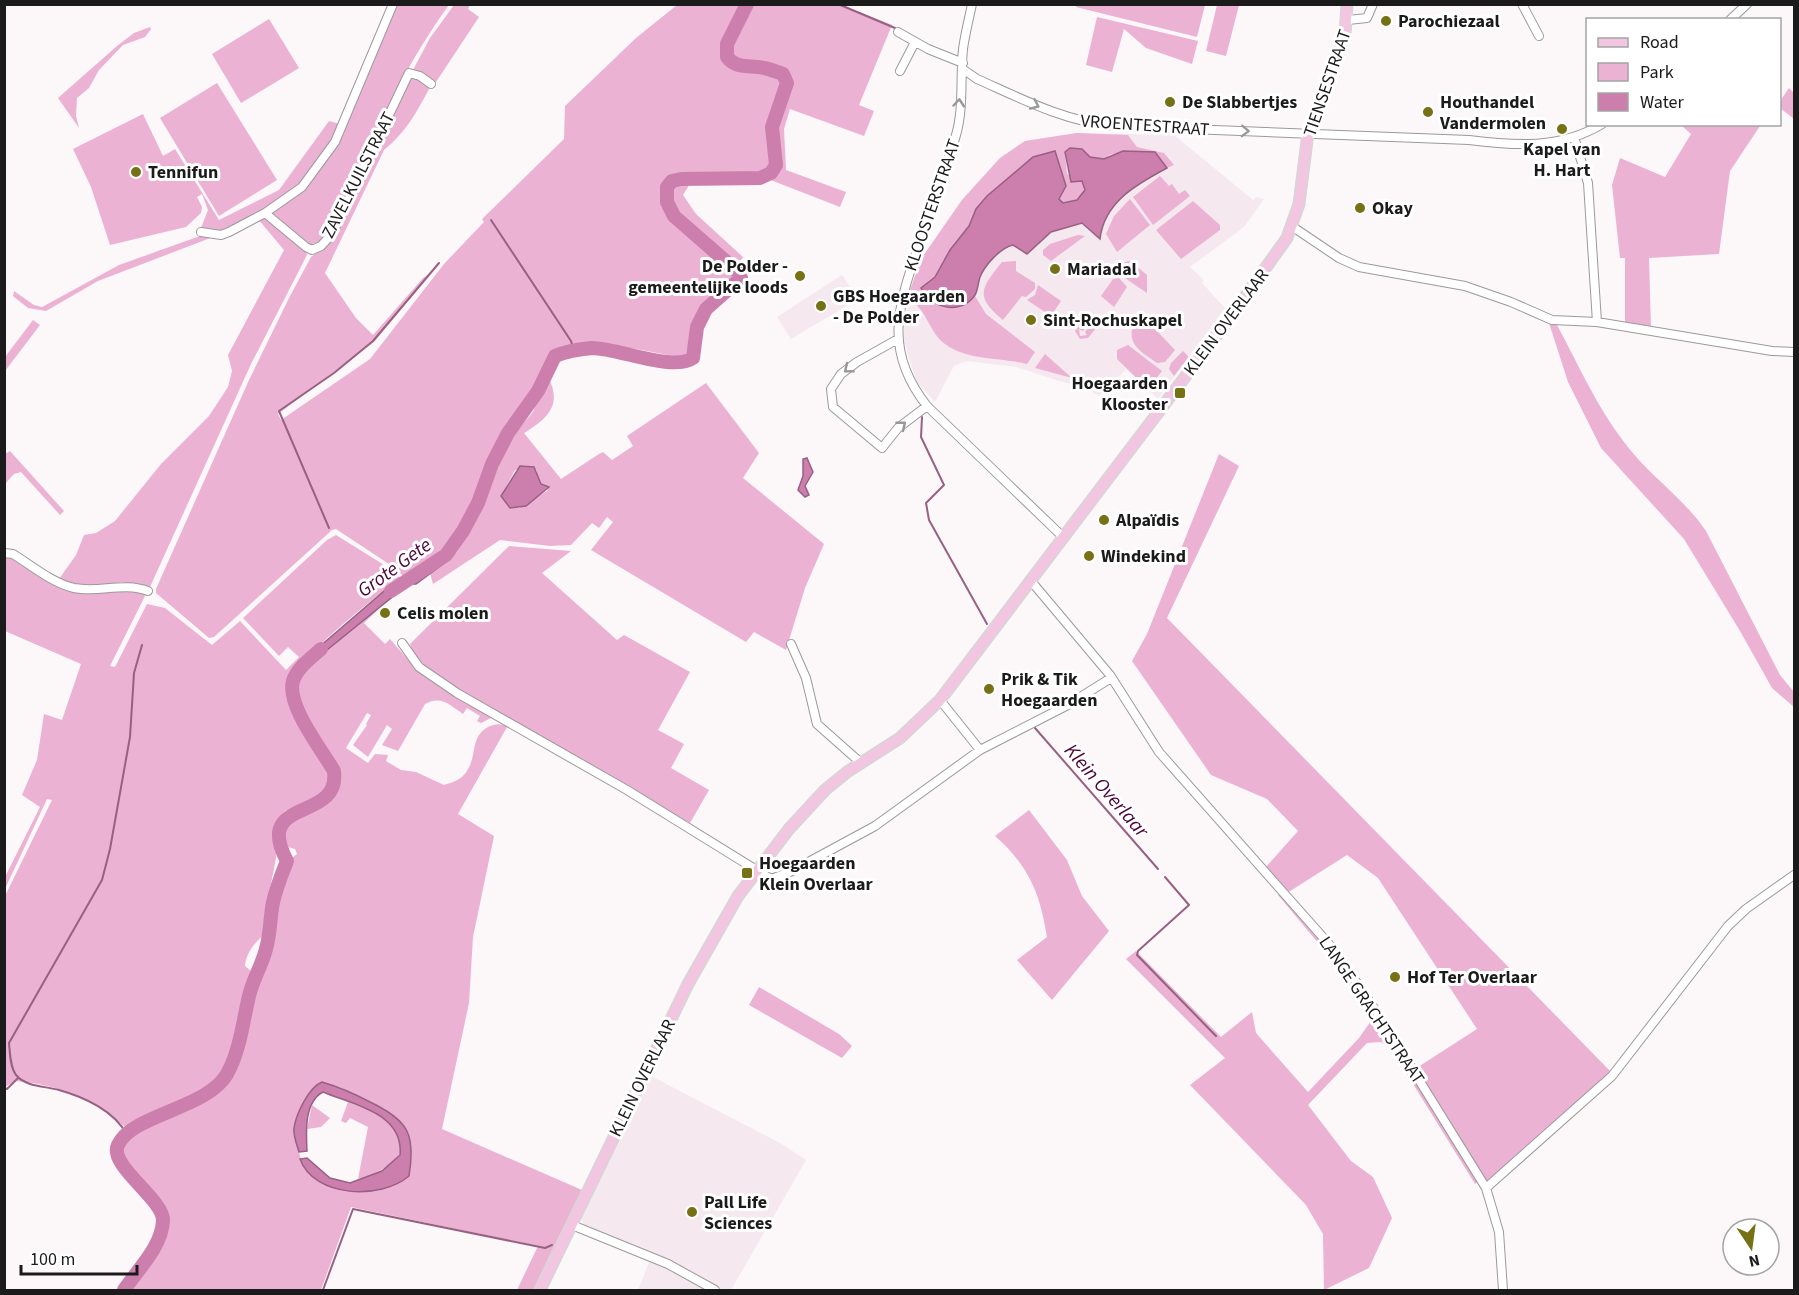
<svg xmlns="http://www.w3.org/2000/svg" width="1799" height="1295" font-family="'Source Sans 3',sans-serif">
<rect width="100%" height="100%" fill="#fcf7f9"/>
<path fill="#f5e8ef" d="M1077 133 1174 135 1253 200 1256 197 1264 199 1244 227 1190 267 1204 280 1202 283 1225 308 1158 399 1126 369 1099 396 1079 384 1066 383 1016 367 966 361 954 366 935 402 916 381 904 340 905 301 921 259 962 200 1000 158 1025 141Z
M842 275 858 299 791 339 777 317Z
M651 1076 780 1143 806 1160 731 1290H722L671 1262 583 1224 582 1218Z
M650 1260 663 1265 709 1290H638Z"/>
<path fill="#ecb2d3" fill-rule="evenodd" d="M752 4 842 5 892 25 859 105 874 111 864 136 790 109 784 129 786 170 846 192 840 207 768 179 780 167 775 133 791 84 788 73 769 64 733 60 731 49Z
M396 5H449C398 74 365 157 328 235L322 242 307 245 273 216V212L316 172Z
M454 5H470L468 9 479 17 434 85 414 71V68L430 38Z
M677 5H744L727 37 724 59 731 67 779 75 784 83 769 127 773 159 768 170 752 175 683 173C619 191 714 255 733 271L732 281 701 307 687 358C654 354 591 336 560 349 540 357 539 387 529 403 519 417 506 428 498 443 482 472 476 506 458 535 445 555 419 561 405 578L395 568 336 529 332 530 214 637 209 638 156 593V589L249 380 289 298 311 257 335 237 410 78 414 76 430 87C417 112 406 132 384 150L325 273 356 318 373 335 423 278 432 272 374 342 278 414 281 420 370 359 444 264 484 222 482 219 564 139 565 106 636 38Z
M1076 5 1205 4V5L1197 37 1076 7Z
M1217 5H1239L1226 56 1206 51Z
M1097 17 1198 41 1192 64 1146 48 1124 29 1112 72 1086 65Z
M269 19 299 68 241 103 212 54Z
M150 27 151 29 145 37 123 45 99 70 89 88 77 98 76 116 79 128 58 98 117 46 134 33Z
M217 83 277 180 219 216 160 118Z
M1789 88 1794 93V119L1780 108V101Z
M143 114 163 156 175 149 219 220 279 190 329 121 340 124 333 139 302 183 279 201 224 231 201 228 208 210 202 194 197 197 202 207 201 213 186 227 110 245 91 187 73 149Z
M1757 124 1760 126 1730 171 1719 254 1649 258 1651 329 1625 325V258H1620L1612 185 1620 158 1665 177 1691 134 1681 125Z
M1077 133 1128 135 1137 147 1164 153 1174 165 1167 168 1155 152 1111 154 1104 159 1090 157 1082 149 1065 153 1067 174 1082 180 1085 191 1076 201 1063 203 1059 199 1066 186 1055 152 1033 157 976 209 969 226 950 250 935 277 928 281 968 301 975 296 986 314 1035 352 1027 364C1000 357 968 361 945 344 928 332 927 307 907 299L921 259 962 200 1000 158 1025 141Z
M1160 176 1169 186 1172 184 1179 194 1185 190 1190 196 1153 225 1133 197Z
M691 182 683 195 696 214 743 257 738 264 674 207 669 197C672 185 680 184 691 182Z
M1130 199 1150 225 1117 252 1106 234 1114 216Z
M1193 201 1220 225V230L1181 259 1156 230Z
M263 216 306 251 307 255 251 364 150 587 122 582 80 588 59 579 76 555 84 535 96 533 115 521 161 464 209 416 228 387 232 371 228 355 284 250 258 219Z
M1078 235 1085 236 1051 261 1043 255V250L1050 244Z
M200 236 213 237 98 281 46 311 28 308 13 296 14 291 34 305 42 307 119 265Z
M1016 261V271L1035 283V289L1026 297 1022 296 1003 320C975 297 980 289 1002 262Z
M1130 261 1147 275V293L1119 274 1125 262Z
M1119 278 1127 287 1114 307 1101 296 1113 279Z
M1038 285 1061 301 1051 316 1027 300 1035 295Z
M1087 315 1091 322 1083 331 1079 329 1080 336 1087 335 1085 332 1092 323H1100L1088 338 1080 339 1075 331Z
M33 320 40 325 5 371V357Z
M1140 323 1154 328 1175 350 1165 362 1157 363C1145 354 1129 347 1132 330Z
M1549 323 1557 325C1578 364 1597 407 1624 442 1648 475 1683 497 1706 531L1780 675 1794 692V707L1772 688 1740 631 1684 539 1601 448 1568 382Z
M1128 345 1162 371 1148 389 1117 359V350Z
M1183 351 1189 357 1174 376 1169 369 1171 363Z
M1045 354 1072 378 1035 368Z
M548 377C563 405 547 419 524 433L561 479 599 454 603 452 612 460 633 446 627 436 706 383 759 453 743 478 824 544 805 588 786 650 754 632 746 642 591 550 613 522 607 517 599 528 592 523 571 545 550 546 500 540 433 584 430 573 457 552 484 502 509 440 533 412ZM534 467 537 471V478L548 490 547 491 519 508 501 496 515 470Z
M10 451 64 511 60 515 21 472 14 474 5 484V454Z
M1219 454 1239 466 1167 618 1611 1072 1490 1180H1486L1415 1069 1477 1029 1378 878 1347 855 1287 893 1265 868 1298 831 1267 799 1211 775 1132 661 1147 634Z
M336 535 389 568 404 581 396 586 391 585C356 613 320 641 291 675L292 706 332 774V781L324 795 310 803 285 811 277 821 276 858 267 904 265 934C255 942 246 953 245 966L251 971 234 1040 242 1044C248 1026 249 1007 254 989 259 974 269 961 272 946 276 923 276 866 297 854L295 849 284 846V829L288 820C301 813 317 811 329 801 364 771 287 719 297 682 303 657 367 617 388 600L364 623 385 644 390 639 416 669 491 718 481 723 477 721 480 716 467 708 463 714C450 705 441 695 425 704L398 751 382 745 392 729 387 725 368 757 353 745 367 725 366 724 371 715 367 713 346 748 368 763 375 754 388 755 386 761 401 770 416 772 444 785C454 782 463 779 468 769 477 755 470 737 488 727 495 724 501 723 507 727L458 814 494 836 473 937 469 1003 442 1129 582 1190 533 1290H517L538 1246 351 1207 321 1290H127C142 1269 167 1246 165 1217 164 1195 112 1165 123 1144L117 1139 127 1129C96 1100 57 1084 15 1081L5 1087 4 898 52 800 47 799 5 889V877L40 807 22 795 37 760 44 714 62 720 81 664 5 631V555L11 556 65 588H115L146 594 110 666 115 667 147 604 165 608 212 645 240 621 286 670 299 657 288 647 279 656 243 618 327 540ZM318 1084 339 1087 385 1109 412 1154 404 1180C366 1202 340 1185 304 1169 293 1138 292 1108 318 1084Z
M509 546 571 551 542 573 617 640 624 635 690 672 658 730 684 744 671 768 709 790 690 823 446 682C431 671 416 662 410 644Z
M1029 810 1067 860 1082 896 1109 931 1052 1000 1017 960 1047 937C1040 893 1029 866 995 836Z
M1278 895H1282L1349 974 1478 1182 1475 1184 1392 1050 1381 1042 1367 1043 1308 1105 1351 1161 1373 1177 1392 1218 1369 1268 1324 1290 1323 1234 1306 1205 1190 1085 1225 1058 1126 959 1136 951 1221 1037 1252 1012 1256 1033 1308 1092 1359 1038 1371 1021 1335 963Z
M759 987 839 1034 852 1046 842 1058 749 1005Z
M348 1102C361 1108 380 1112 390 1122 422 1152 384 1172 358 1179L368 1127 350 1118 346 1123 341 1121Z
M312 1105 330 1118 321 1127 307 1129Z"/>
<path fill="#cc7fad" stroke="#976182" stroke-width="1.5" d="M1070 148 1082 149 1090 157 1104 159 1123 151 1155 152 1167 168C1137 184 1104 202 1100 239L1082 223 1051 232 1027 254 1013 245C1000 248 985 265 980 277 978 283 978 290 975 295 961 316 930 308 921 288L935 277 950 250 969 226 976 209 987 196 1033 157 1055 151 1066 186 1059 199 1063 203 1077 200 1085 190 1082 181 1071 182 1065 152Z
M807 458 813 472 805 486 809 495 805 497 798 490 803 476V459Z
M520 466 534 467 541 484 549 487 526 506 510 508 501 496Z
M439 555 443 564 416 584H410L405 578 408 575Z
M404 581 407 585 311 663 304 660 391 585 396 586Z
M322 1082C339 1087 355 1094 370 1102 408 1120 416 1134 409 1176 381 1200 314 1198 300 1159L307 1158 330 1178 350 1183 382 1171 400 1155C404 1113 354 1105 323 1092 304 1102 306 1132 307 1151L299 1152C297 1145 293 1136 294 1128 296 1114 309 1087 322 1082Z"/>
<g fill="none" stroke-linecap="round" stroke-linejoin="round">
<path stroke="#976182" stroke-width="2" d="M838 4 895 28
M491 220 571 341 574 351
M922 417 921 437 944 485 926 503 929 520 987 624
M329 528 279 411 334 373 373 341 439 263
M1035 728 1158 869
M1165 877 1189 905 1138 951 1137 955 1216 1036
M4 1088 7 1089 18 1078
M127 1135C115 1111 84 1097 59 1090 45 1086 26 1087 16 1075 10 1067 10 1053 9 1043L102 880 110 849 130 737 134 673 142 645
M323 1290 353 1209 545 1248 552 1245"/>
<path stroke="#cc7fad" stroke-width="14" d="M391 591 446 555 463 531 478 503 492 464 508 433 538 391 555 356C567 351 580 349 592 348 618 348 672 372 693 358L697 327 706 309 741 278 738 272 674 216 667 202V187L672 181 681 179 760 178 771 173 776 165 772 127 787 83 783 74C777 72 770 69 764 68 750 65 736 69 727 57V44L747 4
M124 1290C138 1269 162 1247 163 1220 163 1199 108 1165 118 1145 132 1114 207 1109 227 1074 240 1051 243 1021 249 996 253 979 262 965 266 949 270 935 270 922 272 908 274 893 281 876 287 861 252 796 341 823 334 771 322 750 286 705 293 681 297 668 311 658 321 649"/>
<defs>
<path id="minor" d="M972 4C969 19 965 34 963 49 960 77 964 108 956 135 945 173 930 211 918 248 897 308 884 352 927 406L1063 537
M1522 4 1539 36
M1348 20 1367 18 1373 4
M1730 20 1747 4
M898 32 928 49 963 63
M964 70 977 79C1022 99 1064 121 1113 126L1469 140C1515 146 1561 149 1602 124
M900 71 915 42
M1574 137 1588 183 1597 322
M265 213 306 247 312 250 321 246 332 234 409 73 420 76 431 84
M1293 227 1339 258 1359 267 1465 286 1511 302 1552 320 1597 322 1772 351 1794 352
M201 232 221 235 229 232 265 213 302 187 335 142 393 4
M898 339 857 362 841 374 831 389 833 407 882 448 898 428 927 406
M4 553 13 554C31 565 52 583 74 588 99 593 123 582 148 591
M1031 581 1110 675 1159 752 1336 952 1380 1017 1486 1188 1499 1232 1503 1290
M402 643 419 667 457 693 627 790 771 879 790 872 875 826 980 750
M791 644 806 678 817 724 861 763
M940 700 980 750 1066 706 1111 678
M1486 1188 1612 1076 1728 926 1746 909 1794 875
M572 1225 668 1264 715 1290"/>
<path id="major" d="M540 1290 688 984 738 896 789 829 825 790 847 772 900 738 940 700 1229 319 1287 238 1299 204 1308 133 1345 34 1347 4"/>
</defs>
<use href="#minor" stroke="#9d999b" stroke-width="10"/>
<use href="#major" stroke="#d6d6d6" stroke-width="13"/>
<use href="#minor" stroke="#fff" stroke-width="8"/>
<use href="#major" stroke="#f2c6e0" stroke-width="10"/>
</g>
<defs><path id="oneway-chevron" d="M-2-3.5L2.5 0L-2 3.5" fill="none" stroke-width="1.6" stroke-linecap="round" stroke-linejoin="round" transform="scale(1.5)"/></defs>
<g stroke="#999899">
<use href="#oneway-chevron" transform="translate(959 103) rotate(-85)"/>
<use href="#oneway-chevron" transform="translate(1035 105) rotate(24)"/>
<use href="#oneway-chevron" transform="translate(1245 131) rotate(2)"/>
<use href="#oneway-chevron" transform="translate(848 369) rotate(141)"/>
<use href="#oneway-chevron" transform="translate(902 425) rotate(-39)"/>
</g>
<g fill="#757114" stroke="#fff" stroke-width="2">
<circle cx="1386" cy="21" r="6"/>
<circle cx="1170" cy="102" r="6"/>
<circle cx="1428" cy="112" r="6"/>
<circle cx="1562" cy="129" r="6"/>
<circle cx="136" cy="172" r="6"/>
<circle cx="1360" cy="208" r="6"/>
<circle cx="1055" cy="269" r="6"/>
<circle cx="800" cy="276" r="6"/>
<circle cx="821" cy="306" r="6"/>
<circle cx="1031" cy="320" r="6"/>
<rect x="1174" y="387" width="12" height="12" rx="3"/>
<circle cx="1104" cy="520" r="6"/>
<circle cx="1089" cy="556" r="6"/>
<circle cx="385" cy="613" r="6"/>
<circle cx="989" cy="689" r="6"/>
<rect x="741" y="867" width="12" height="12" rx="3"/>
<circle cx="1395" cy="977" r="6"/>
<circle cx="692" cy="1212" r="6"/>
</g>
<g text-anchor="middle" stroke-width="6" stroke-linejoin="round" paint-order="stroke">
<g font-size="18" font-weight="bold" fill="#1c1b1c" stroke="#fff" text-anchor="start">
<text x="1398" y="27">Parochiezaal</text>
<text x="1182" y="108">De Slabbertjes</text>
<text x="1440" y="108">Houthandel<tspan x="1440" dy="21">Vandermolen</tspan></text>
<text x="1562" y="155" text-anchor="middle">Kapel van<tspan x="1562" dy="21">H. Hart</tspan></text>
<text x="148" y="178">Tennifun</text>
<text x="1372" y="214">Okay</text>
<text x="788" y="272" text-anchor="end">De Polder -<tspan x="788" dy="21">gemeentelijke loods</tspan></text>
<text x="1067" y="275">Mariadal</text>
<text x="833" y="302">GBS Hoegaarden<tspan x="833" dy="21">- De Polder</tspan></text>
<text x="1043" y="326">Sint-Rochuskapel</text>
<text x="1168" y="389" text-anchor="end">Hoegaarden<tspan x="1168" dy="21">Klooster</tspan></text>
<text x="1116" y="526">Alpaïdis</text>
<text x="1101" y="562">Windekind</text>
<text x="397" y="619">Celis molen</text>
<text x="1001" y="685">Prik &amp; Tik<tspan x="1001" dy="21">Hoegaarden</tspan></text>
<text x="759" y="869">Hoegaarden<tspan x="759" dy="21">Klein Overlaar</tspan></text>
<text x="1407" y="983">Hof Ter Overlaar</text>
<text x="704" y="1208">Pall Life<tspan x="704" dy="21">Sciences</tspan></text>
</g>
<g font-size="18" fill="#1c1b1c" stroke="#fff">
<text transform="translate(1327 83) rotate(-71)" y="6">TIENSESTRAAT</text>
<text transform="translate(1145 125) rotate(4)" y="6">VROENTESTRAAT</text>
<text transform="translate(358 175) rotate(-63)" y="6">ZAVELKUILSTRAAT</text>
<text transform="translate(932 205) rotate(-71)" y="6">KLOOSTERSTRAAT</text>
<text transform="translate(1226 322) rotate(-53)" y="6">KLEIN OVERLAAR</text>
<text transform="translate(1372 1010) rotate(56)" y="6">LANGE GRACHTSTRAAT</text>
<text transform="translate(642 1078) rotate(-64)" y="6">KLEIN OVERLAAR</text>
</g>
<g font-size="20" font-style="italic" fill="#4b0437" stroke="#fff">
<text transform="translate(394 567) rotate(-36)" y="7">Grote Gete</text>
<text transform="translate(1107 790) rotate(49)" y="7">Klein Overlaar</text>
</g>
</g>
<rect width="1799" height="1295" fill="none" stroke="#1c1b1c" stroke-width="12"/>
<rect x="1586" y="18" width="195" height="108" fill="#ffffff" stroke="#a4a4a4" stroke-width="1.5"/>
<rect x="1598" y="38" width="30" height="9" fill="#f2c6e0" stroke="#a4a4a4" stroke-width="1.5"/>
<text x="1640" y="48" font-size="18" fill="#1c1b1c">Road</text>
<rect x="1598" y="63" width="30" height="18" fill="#ecb2d3" stroke="#a4a4a4" stroke-width="1.5"/>
<text x="1640" y="78" font-size="18" fill="#1c1b1c">Park</text>
<rect x="1598" y="93" width="30" height="18" fill="#cc7fad" stroke="#a4a4a4" stroke-width="1.5"/>
<text x="1640" y="108" font-size="18" fill="#1c1b1c">Water</text>
<g transform="translate(1751 1247) rotate(167)"><circle r="28" fill="#ffffff" stroke="#a4a4a4" stroke-width="1.5"/>
<path d="M0-4.5L10 22L0 15L-10 22Z" fill="#757114"/>
<text y="-9" font-size="16" font-weight="bold" text-anchor="middle" fill="#1c1b1c">N</text>
</g>
<path d="M21 1265v9h116v-9" fill="none" stroke="#1c1b1c" stroke-width="3"/>
<text x="30" y="1265" font-size="18" fill="#1c1b1c" stroke="#ffffff" stroke-width="4.5" paint-order="stroke">100 m</text>
</svg>
